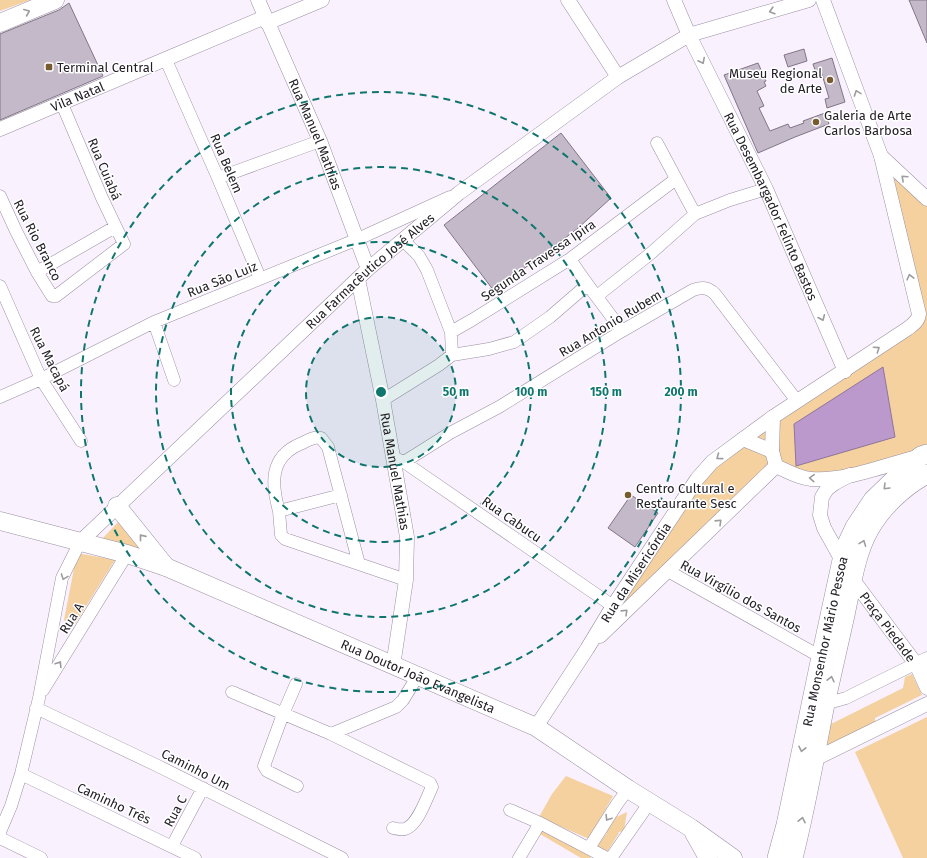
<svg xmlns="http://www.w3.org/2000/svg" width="927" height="858" font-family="'Fira Sans',sans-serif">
<rect width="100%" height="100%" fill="#faf1ff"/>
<path fill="#f4d19f" d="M0 0H30L0 11Z
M881 157 927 200V451L825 476 776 463 587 649 697 479 775 419 917 322Z
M119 521 144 550 101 540Z
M77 553 115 560 75 624 69 627 64 620Z
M912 674 922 695 875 718V725L824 751 827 726 903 688 905 677Z
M927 717V858H903L855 752Z
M566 776 613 796 589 839 539 817 552 794Z
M627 812 624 831 618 832 619 833 607 852 596 847 607 833H605L612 819Z
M542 827 592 852 590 858H581L540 834Z"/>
<path fill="#b9c" stroke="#8e759a" d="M883 367 895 437 796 466 794 424Z"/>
<path fill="#c4b9c9" stroke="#807685" d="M909 0H927V43Z
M69 3 103 76 0 120V34L59 10Z
M804 49 807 61 788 67 784 55Z
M832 58 845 102 827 108 825 99 829 98 821 71 816 73 813 64Z
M758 63 766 81 764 82 766 86 757 91 764 106 759 108 770 131 788 124 790 128 804 123 803 121 825 113 829 124 795 137 758 153 724 75Z
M561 133 611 198 577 229 494 291 444 225Z
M631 495 658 513 635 547 608 528Z"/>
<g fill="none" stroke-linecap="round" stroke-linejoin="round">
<defs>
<path id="minor" d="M166 60 218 178 260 278
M657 143 695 214
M218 178 320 141
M0 196 16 231 37 272 52 296H56L124 244 102 198 62 104
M570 259C586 284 605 307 622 331
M37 272 115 227
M0 286 41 379 81 441
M597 296 650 254 695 214 730 200 766 189
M154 322 174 380
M451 332 472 320 570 259 676 179
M452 355 489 349 514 342 550 317 587 285
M0 397 41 379 154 322 358 239 450 197
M383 400 439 365 452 355 451 332 427 270 419 256 403 240
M397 459 404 462 613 606
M404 462 450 433 499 407 622 331 693 290C702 287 708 287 715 294L797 401
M341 495 279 511 281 535 285 539 359 564
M279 511C271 483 270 457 300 444 307 441 314 436 321 438L328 447 359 564 406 580
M668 571 821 657
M296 684 283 714 264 766 267 771 297 786
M43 690 127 554
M232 692 331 734 430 783 432 787C426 799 418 825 405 829 401 830 397 829 393 828
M825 704 846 698 927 658
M36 708 158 766 342 858
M331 734 396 707 403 700 417 677
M21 774 195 858
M510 810 540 823 607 858
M0 832 11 806 21 774 39 698 62 578 80 542
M0 838 41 858
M172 846 203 788
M589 848 617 804 628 789
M519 858 540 823
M611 858 650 802"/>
<g id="tertiary">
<path id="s1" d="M258 0 320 141 368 269"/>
<path d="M568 0 618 77"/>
<path id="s2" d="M674 0 689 35 766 189 845 371"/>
<path d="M267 23 322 0"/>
<path id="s3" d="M0 129 265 17"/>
<path d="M881 156 927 199"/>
<path id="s4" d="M358 279 383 400 407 537 406 580 393 666"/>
<path d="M773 417 772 451 776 466C787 471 798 478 811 479 843 482 886 465 917 457"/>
<path d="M743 439 772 451"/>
<path id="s5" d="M850 475 835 483 827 489 822 497 820 515 824 528 853 580 916 664 927 668"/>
<path id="s6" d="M80 542 368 269 459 193 618 77 689 35 809 0"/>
<path d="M600 636 776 466"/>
<path d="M916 664 927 688"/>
<path id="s7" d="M536 727 587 649 613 606 697 479 712 462 773 417 907 329C912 325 918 322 919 314L881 156 823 0"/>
<path d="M815 759 927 704"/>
</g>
<g id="primary">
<path d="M0 23 55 0"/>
<path d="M117 506 166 567"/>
<path id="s8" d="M0 521 127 554 166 567 536 727 628 789 691 828 733 858"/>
<path d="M694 833 708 858"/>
</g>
<g id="trunk">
<path id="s9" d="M777 858 786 825 821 657 842 560 847 544 855 527 873 500 902 472 921 456 927 454"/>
<path d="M793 858C806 807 815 755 825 704 831 677 837 650 843 624 850 595 854 556 869 530 881 508 904 486 927 474"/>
</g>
</defs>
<use href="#minor" stroke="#9a90a0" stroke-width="13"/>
<use href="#tertiary" stroke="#9a90a0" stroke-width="15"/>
<use href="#primary" stroke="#9a90a0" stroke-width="19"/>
<use href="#trunk" stroke="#9a90a0" stroke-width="20"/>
<use href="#minor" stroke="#fff" stroke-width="12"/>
<use href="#tertiary" stroke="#fff" stroke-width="14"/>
<use href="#primary" stroke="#fff" stroke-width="18"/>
<use href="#trunk" stroke="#fff" stroke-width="19"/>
</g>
<defs><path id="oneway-chevron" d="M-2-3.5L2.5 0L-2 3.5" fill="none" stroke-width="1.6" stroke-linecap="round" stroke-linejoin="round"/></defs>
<g stroke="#9c9b9e">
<use href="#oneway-chevron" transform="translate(772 11) rotate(164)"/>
<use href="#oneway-chevron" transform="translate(27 12) rotate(-23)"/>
<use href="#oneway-chevron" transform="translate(702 61) rotate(63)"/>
<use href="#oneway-chevron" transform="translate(857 93) rotate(-110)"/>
<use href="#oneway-chevron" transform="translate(904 178) rotate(-137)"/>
<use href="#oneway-chevron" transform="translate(910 277) rotate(-104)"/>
<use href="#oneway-chevron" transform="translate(822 318) rotate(67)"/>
<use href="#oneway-chevron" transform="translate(877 349) rotate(-34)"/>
<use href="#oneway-chevron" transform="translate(719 457) rotate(144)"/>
<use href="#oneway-chevron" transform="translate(812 478) rotate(-176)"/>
<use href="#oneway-chevron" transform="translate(886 487) rotate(135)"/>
<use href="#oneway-chevron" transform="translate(719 522) rotate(-44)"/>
<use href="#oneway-chevron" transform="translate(142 537) rotate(-129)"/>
<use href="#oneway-chevron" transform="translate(863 543) rotate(-69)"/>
<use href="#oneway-chevron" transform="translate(64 577) rotate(110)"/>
<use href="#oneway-chevron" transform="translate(625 612) rotate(-44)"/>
<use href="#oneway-chevron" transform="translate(59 664) rotate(-58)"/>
<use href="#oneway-chevron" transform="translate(831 679) rotate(-77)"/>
<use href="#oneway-chevron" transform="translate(802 749) rotate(102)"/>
<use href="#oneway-chevron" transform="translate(608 818) rotate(122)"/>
<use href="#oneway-chevron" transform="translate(802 820) rotate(-78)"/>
</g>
<circle cx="381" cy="392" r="75" fill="#0f766e" fill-opacity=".12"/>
<g fill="none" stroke="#0f766e" stroke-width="2" stroke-dasharray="7 5">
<circle cx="381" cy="392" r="75"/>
<circle cx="381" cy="392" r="150"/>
<circle cx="381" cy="392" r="225"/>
<circle cx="381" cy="392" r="300"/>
</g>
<g fill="#785b2e" stroke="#fff" stroke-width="1.5">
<rect x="45" y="63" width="8" height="8" rx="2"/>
<circle cx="830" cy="80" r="4"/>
<circle cx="816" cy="122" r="4"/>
<circle cx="628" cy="495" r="4"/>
</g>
<g text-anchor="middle" stroke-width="3" stroke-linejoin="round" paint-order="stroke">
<g font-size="13" fill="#242027" stroke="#fff" text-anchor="start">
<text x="57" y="72">Terminal Central</text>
<text x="822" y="78" text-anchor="end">Museu Regional<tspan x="822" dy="15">de Arte</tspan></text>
<text x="824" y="120">Galeria de Arte<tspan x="824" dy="15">Carlos Barbosa</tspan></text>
<text x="636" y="493">Centro Cultural e<tspan x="636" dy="15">Restaurante Sesc</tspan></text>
</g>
<g font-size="13" fill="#242027" stroke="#fff">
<text dy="5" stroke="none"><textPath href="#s3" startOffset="84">Vila Natal</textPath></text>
<text dy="5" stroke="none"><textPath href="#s1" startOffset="146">Rua Manuel Mathias</textPath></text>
<text transform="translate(227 163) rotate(67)" y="5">Rua Belem</text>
<text transform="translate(105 169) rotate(67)" y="5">Rua Cuiabá</text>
<text dy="5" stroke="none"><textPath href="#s2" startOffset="228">Rua Desembargador Felinto Bastos</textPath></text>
<text transform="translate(38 240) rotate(63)" y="5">Rua Rio Branco</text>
<text transform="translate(538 260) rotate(-34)" y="5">Segunda Travessa Ipira</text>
<text dy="5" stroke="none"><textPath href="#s6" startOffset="397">Rua Farmacêutico José Alves</textPath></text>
<text transform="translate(222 279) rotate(-22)" y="5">Rua São Luiz</text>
<text transform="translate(610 323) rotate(-31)" y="5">Rua Antonio Rubem</text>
<text transform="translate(50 359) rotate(63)" y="5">Rua Macapá</text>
<text dy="5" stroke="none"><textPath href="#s4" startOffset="196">Rua Manuel Mathias</textPath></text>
<text transform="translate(512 519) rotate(35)" y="5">Rua Cabucu</text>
<text dy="5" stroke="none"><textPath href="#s7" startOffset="184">Rua da Misericórdia</textPath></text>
<text transform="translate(741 596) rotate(29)" y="5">Rua Virgílio dos Santos</text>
<text transform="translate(71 618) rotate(-58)" y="5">Rua A</text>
<text dy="5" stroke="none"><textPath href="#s5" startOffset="186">Praça Piedade</textPath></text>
<text dy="5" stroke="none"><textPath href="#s9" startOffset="222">Rua Monsenhor Mário Pessoa</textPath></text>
<text dy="5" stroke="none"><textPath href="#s8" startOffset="447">Rua Doutor João Evangelista</textPath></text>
<text transform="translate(196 769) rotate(27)" y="5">Caminho Um</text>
<text transform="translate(114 803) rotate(25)" y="5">Caminho Três</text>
<text transform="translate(175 811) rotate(-62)" y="5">Rua C</text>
</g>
</g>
<circle cx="381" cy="392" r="6" fill="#0f766e" stroke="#fff" stroke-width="2"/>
<g font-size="12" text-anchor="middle" font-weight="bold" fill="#0f766e" stroke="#fff" stroke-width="3" stroke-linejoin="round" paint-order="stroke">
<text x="456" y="396">50 m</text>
<text x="531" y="396">100 m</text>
<text x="606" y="396">150 m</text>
<text x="681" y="396">200 m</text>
</g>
</svg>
